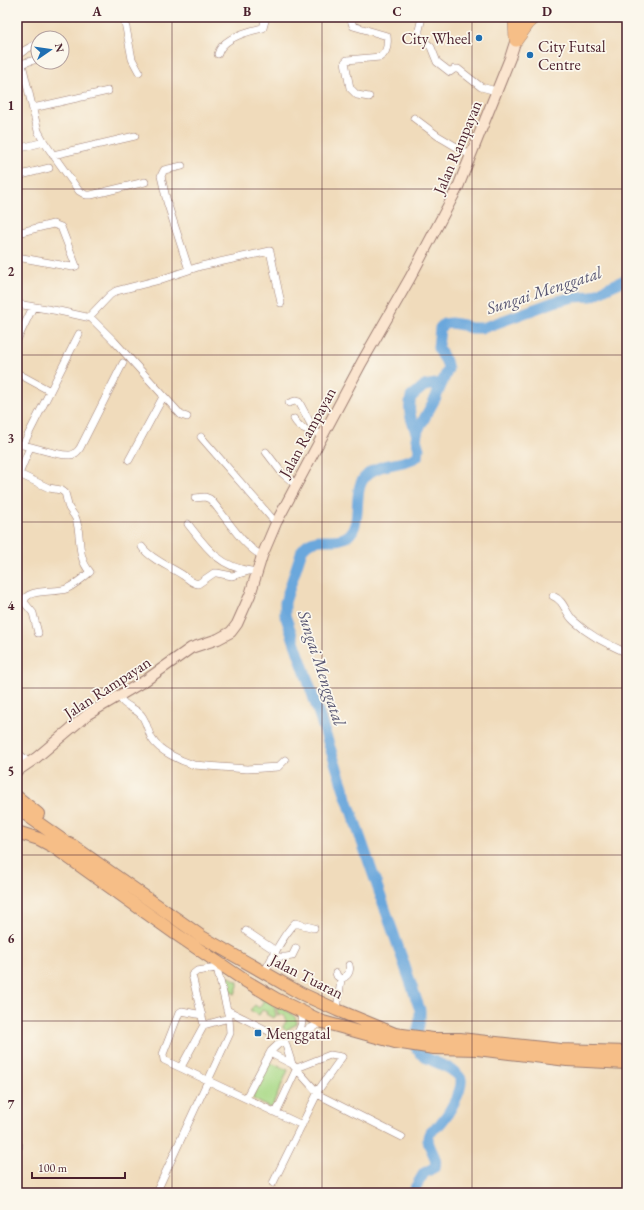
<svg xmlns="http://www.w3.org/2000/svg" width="644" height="1210" font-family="'EB Garamond',serif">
<rect width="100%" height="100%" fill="#fbf7ec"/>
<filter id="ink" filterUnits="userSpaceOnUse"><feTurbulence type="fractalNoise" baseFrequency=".025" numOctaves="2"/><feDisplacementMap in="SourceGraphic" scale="8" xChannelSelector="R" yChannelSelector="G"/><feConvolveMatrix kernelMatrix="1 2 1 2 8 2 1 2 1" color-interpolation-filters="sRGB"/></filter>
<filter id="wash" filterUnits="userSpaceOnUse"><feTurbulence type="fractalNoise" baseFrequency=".012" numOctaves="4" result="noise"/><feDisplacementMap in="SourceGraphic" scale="16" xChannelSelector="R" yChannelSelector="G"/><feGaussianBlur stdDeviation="0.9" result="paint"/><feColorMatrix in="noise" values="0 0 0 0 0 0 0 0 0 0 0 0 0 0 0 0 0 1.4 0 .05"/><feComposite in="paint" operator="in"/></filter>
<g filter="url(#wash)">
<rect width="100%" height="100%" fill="#f0dbbb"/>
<path fill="#a9d987" stroke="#7a7c59" d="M227 975 238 982V986L235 994 230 991Z
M262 997 274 1005 276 1016 273 1018 266 1014 267 1012 262 1010 259 1015 250 1010 255 1005 259 1008 264 1002 260 999Z
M276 1005C284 1010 297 1013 297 1024L286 1030 283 1028V1026L286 1022V1018L284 1015H278Z
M268 1062 288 1070 271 1109 252 1098Z"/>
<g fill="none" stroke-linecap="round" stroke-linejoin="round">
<path stroke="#6aa7dc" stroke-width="11" d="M417 435C412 420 407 413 411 397L424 386 442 383
M412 1193 424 1173 435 1167C439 1155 424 1146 429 1134 431 1129 437 1128 440 1124 448 1115 463 1090 461 1079 451 1063 423 1063 415 1046L420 1019V1010L345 793 308 681 285 615V602L302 550C315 531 334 547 349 535 363 523 352 490 365 477 379 461 402 467 418 456L419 449 416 439 418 430 436 397 448 369 446 361 438 348 440 328 444 324 451 323 463 325 470 328H483L554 302 574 297 592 296 607 288 627 279"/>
</g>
</g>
<g filter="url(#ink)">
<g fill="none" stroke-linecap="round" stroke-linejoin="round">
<defs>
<path id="street" d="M124 17 132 59 139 72
M350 17 353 26 387 36C388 44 387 53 380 57L347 60 345 62 350 88 357 95 369 97
M422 17 419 30V36L431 47 437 62 450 72 454 69H458L481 87 496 91
M49 38 53 36 55 38
M218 54C222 38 249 31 263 28L266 17
M17 56 25 50 38 43
M17 63 20 64 38 59
M20 64 23 68 38 131 44 142 79 191 86 195H91L145 182
M33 108 108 91
M414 118 438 136 470 155
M17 149 44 142
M53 155 135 136
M182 166 164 170 161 176 167 202 189 270
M17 176 49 168
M17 233 53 224 61 227 76 266 72 267 17 257
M17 304 59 311 91 318 114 341 181 415 187 417
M89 317 110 295 116 291 159 280 201 266 270 251 281 303
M17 340 33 307
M17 373 50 391
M289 403 295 401 299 402 314 430 322 436
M294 419C298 426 306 432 314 430
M201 437 276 523
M17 444C34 446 55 456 70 455 75 455 78 451 80 448L123 363
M23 445 79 334
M266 452 282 473 296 485
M129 460 163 397
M19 474 49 488 61 490 65 493C67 498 67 504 69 508 71 512 75 515 76 519 82 537 76 556 90 572 83 578 75 585 66 589 56 593 25 588 24 602L33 613 38 633
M17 479 30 447
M195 498 205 497 210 499C227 518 240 543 262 556
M188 524C206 547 219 567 251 571
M142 547C150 559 173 568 184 576 189 579 191 583 198 584L214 573H217L232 576 249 571
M553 596C565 601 565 613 574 621 591 637 606 643 627 653
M118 696C120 698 122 701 124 703 130 708 138 710 142 716 147 723 148 732 152 739 159 751 181 761 194 765L247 769 278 767 285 760
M17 752 29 763
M246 931 276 951
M272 957H286L292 956 296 948
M264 973C273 956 282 937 295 923L314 928
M336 973 337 976 341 979
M227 1010 284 1039 292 1064
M337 1010 341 979C348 976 351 972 349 965
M202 1015 182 1011 179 1013 163 1054 164 1060 302 1125
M204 1025 229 1018
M298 1032C303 1024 303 1019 299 1011
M270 1053 292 1064 317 1092
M181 1067 204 1025 192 975 197 971 217 968
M317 1094 402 1137
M246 1098 271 1051 284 1039 298 1032 305 1031 323 1022
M17 1146H19
M273 1183 317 1094V1092L342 1057 330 1055 297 1068 276 1113
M17 1192 18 1193
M156 1193 230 1033 229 1018 217 968 218 963"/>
<path id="secondary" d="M17 771 36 758 88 714 146 680 191 648 218 639 231 632 237 624 250 595 262 556 276 523 362 362 410 278 458 187 510 58 523 17"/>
<path id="primary" d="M17 797 38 814
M17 808 65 842 73 846 202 937 300 993 337 1010 395 1034 433 1039H460L561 1050 627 1052
M17 832 39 839 54 847 176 934 244 980 276 999 323 1022 395 1042 434 1048 477 1049 567 1060 627 1063"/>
<path id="highway" d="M513 17 515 22 516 40
M516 40 529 22 535 17"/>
</defs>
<use href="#street" stroke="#9d7d73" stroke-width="8"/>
<use href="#secondary" stroke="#9d7d73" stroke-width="12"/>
<use href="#primary" stroke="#9d7d73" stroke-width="14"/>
<use href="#highway" stroke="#9d7d73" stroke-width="14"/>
<use href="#street" stroke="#fff" stroke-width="7"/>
<use href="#secondary" stroke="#fbe5cf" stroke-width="10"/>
<use href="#primary" stroke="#f6be87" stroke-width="12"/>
<use href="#highway" stroke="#f6be87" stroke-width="13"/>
</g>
</g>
<path fill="none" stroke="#4a1f2b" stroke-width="1" stroke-opacity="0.55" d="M172 17V1193M322 17V1193M472 17V1193M17 189H627M17 355H627M17 522H627M17 688H627M17 855H627M17 1021H627"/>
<g fill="#1f6fb2" stroke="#fbf7ec" stroke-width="1.5">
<circle cx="479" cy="38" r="4"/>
<circle cx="530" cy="55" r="4"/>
<rect x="254" y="1029" width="8" height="8" rx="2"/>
</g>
<g text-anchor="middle" stroke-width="3.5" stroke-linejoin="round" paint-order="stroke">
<g font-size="16" fill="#4a1f2b" stroke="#fbf7ec" text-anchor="start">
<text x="471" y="44" text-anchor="end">City Wheel</text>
<text x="538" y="52">City Futsal<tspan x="538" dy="18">Centre</tspan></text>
<text x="266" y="1039">Menggatal</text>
</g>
<g font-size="16" fill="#4a1f2b" stroke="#fbf7ec">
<text transform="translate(457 147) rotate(-67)" y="6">Jalan Rampayan</text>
<text transform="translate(307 432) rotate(-61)" y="6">Jalan Rampayan</text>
<text transform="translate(107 687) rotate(-33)" y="6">Jalan Rampayan</text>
<text transform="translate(307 976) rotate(27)" y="6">Jalan Tuaran</text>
</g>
<g font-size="17" font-style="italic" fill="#575572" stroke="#fbf7ec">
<text transform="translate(544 290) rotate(-18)" y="6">Sungai Menggatal</text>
<text transform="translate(322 668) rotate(72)" y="6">Sungai Menggatal</text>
</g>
</g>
<rect width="644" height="1210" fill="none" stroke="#fbf7ec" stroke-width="44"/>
<g transform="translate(50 50) rotate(77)"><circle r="19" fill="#fbf7ec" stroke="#b4a19f"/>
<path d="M0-3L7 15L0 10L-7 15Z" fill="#1f6fb2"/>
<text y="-6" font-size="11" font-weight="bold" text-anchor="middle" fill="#4a1f2b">N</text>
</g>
<path d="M32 1172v6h93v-6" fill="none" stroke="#4a1f2b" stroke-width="2"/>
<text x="38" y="1172" font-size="12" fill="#4a1f2b" stroke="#fbf7ec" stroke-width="3" paint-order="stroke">100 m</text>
<rect x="22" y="22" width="600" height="1166" fill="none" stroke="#4a1f2b" stroke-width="1.5"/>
<g font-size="13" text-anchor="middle" font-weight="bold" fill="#4a1f2b">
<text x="97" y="16">A</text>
<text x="247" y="16">B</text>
<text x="397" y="16">C</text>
<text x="547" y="16">D</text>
<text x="11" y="110">1</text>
<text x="11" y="276">2</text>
<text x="11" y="443">3</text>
<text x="11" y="610">4</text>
<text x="11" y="776">5</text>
<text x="11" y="943">6</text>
<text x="11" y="1109">7</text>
</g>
</svg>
